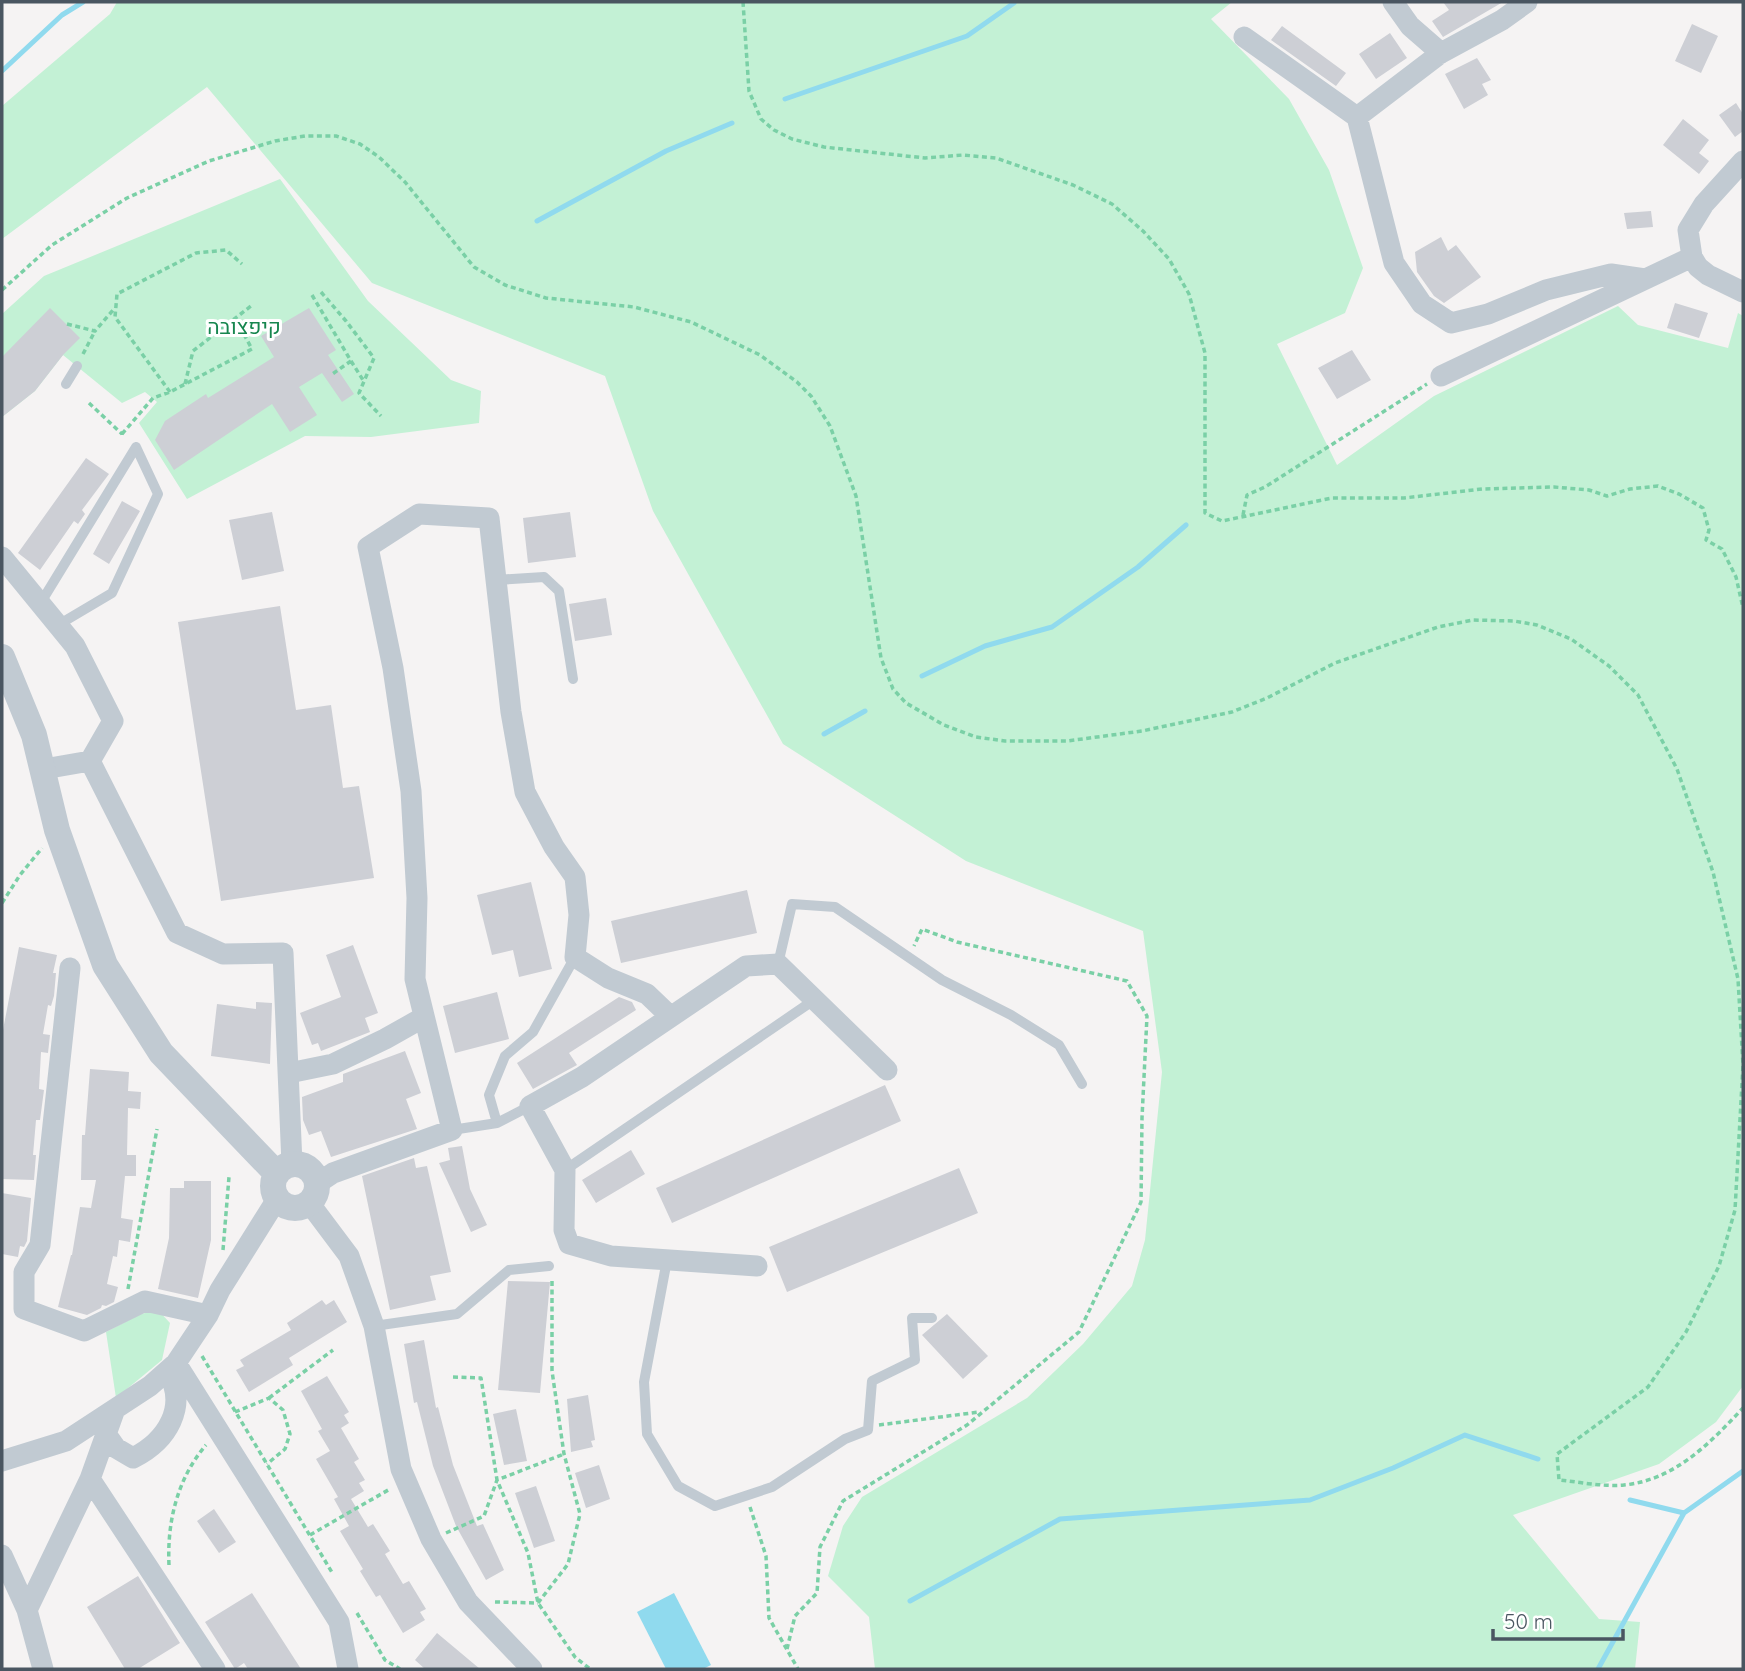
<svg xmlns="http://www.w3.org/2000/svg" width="1745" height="1671" font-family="Quicksand,Heebo,sans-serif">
<rect width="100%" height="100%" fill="#f5f3f3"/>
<path fill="#c3f1d5" d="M117 2H1232L1211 19 1289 99 1329 170 1363 268 1345 313 1277 344 1337 465 1434 396 1618 306 1638 325 1728 348 1738 313 1743 316V1386L1716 1422 1659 1464 1513 1515 1599 1619 1640 1622 1635 1669H875L869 1617 828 1576 843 1526 862 1497 1027 1398 1083 1344 1132 1286 1145 1240 1162 1072 1143 931 966 861 783 744 653 511 605 376 372 283 207 87 2 239V106L110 14Z
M280 179 368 301 451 380 481 391 479 423 371 437 305 436 187 499 139 423 157 402 145 392 122 403 63 355 35 391 2 417V314L44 276Z
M158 1310 170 1323 162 1360 116 1398 106 1332 141 1314Z"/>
<path fill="#90daee" d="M674 1593 711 1665 703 1669H666L637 1612Z"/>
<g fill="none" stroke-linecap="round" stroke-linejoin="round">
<path stroke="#90daee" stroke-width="5" d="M2 71 62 15 83 2
M785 99 967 36 1014 3
M537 221 666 151 732 123
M922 676 985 646 1052 627 1138 567 1186 525
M824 734 865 711
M1630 1500 1684 1513 1743 1471
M910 1601 1060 1519 1310 1500 1393 1468 1465 1435 1538 1459
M1598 1669 1684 1513"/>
</g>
<path fill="#cdcfd5" d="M1443 2H1503L1443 37 1432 21 1449 10Z
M1692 24 1718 36 1701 73 1675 61Z
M1282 26 1346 73 1336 86 1271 40Z
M1390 33 1407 58 1376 79 1359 54Z
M1477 58 1491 80 1482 84 1488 95 1464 109 1445 74Z
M1736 103 1743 114V131L1735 137 1719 115Z
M1683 119 1709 140 1699 153 1709 161 1699 174 1663 145Z
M1651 211 1653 227 1627 229 1624 213Z
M1441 237 1448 251 1456 245 1481 277 1444 303 1434 296 1417 272 1415 252Z
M1675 303 1708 313 1699 338 1667 328Z
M50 308 80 338 63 355 35 391 2 417V357Z
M309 308 336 350 328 355 354 394 342 402 322 373 299 387 317 415 290 432 272 404 174 470 155 440 165 421 206 394 208 398 274 357 261 336Z
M1352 350 1371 380 1337 399 1318 368Z
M86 458 109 474 82 510 85 514 78 524 74 521 40 570 18 553Z
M122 501 140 511 109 564 93 554Z
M272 512 284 571 242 580 229 520Z
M570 512 576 557 528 563 523 518Z
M606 598 612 635 575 641 569 604Z
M280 606 296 710 331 705 343 788 359 786 374 878 221 901 178 622Z
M531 882 552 969 519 977 513 950 492 955 477 895Z
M747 890 757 933 621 963 611 921Z
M353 945 378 1013 365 1018 370 1032 321 1051 318 1043 312 1045 300 1013 341 997 326 955Z
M19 947 57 955 53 973H56L54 996 51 1006 48 1005 43 1034 50 1035 48 1053 41 1052 39 1089 44 1090 40 1120H36L33 1155H36L34 1180 2 1179V1035Z
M497 992 509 1039 455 1053 443 1006Z
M619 997 632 1002 636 1010 569 1053 577 1065 533 1089 517 1063Z
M256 1002 272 1003 270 1064 211 1056 217 1004 256 1009Z
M405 1051 421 1093 406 1099 417 1129 331 1157 321 1131 309 1135 303 1120 302 1097 343 1082V1074Z
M90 1069 129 1072 128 1091 141 1092 140 1109 128 1108 127 1155H136V1176H125L121 1218 133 1220 130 1242 119 1240 117 1257 113 1256 107 1284 118 1287 114 1302 106 1306 102 1305 101 1308 87 1315 58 1307 71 1255H72L80 1207 91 1208 96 1180H81L82 1135H85Z
M885 1085 901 1121 672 1223 656 1188Z
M462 1146 470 1189 487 1225 471 1232 439 1163 450 1160 448 1148Z
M631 1150 645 1174 596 1203 582 1180Z
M414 1158 416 1168 427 1166 451 1272 430 1276 436 1300 390 1310 362 1176Z
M959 1168 978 1213 787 1292 769 1247Z
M184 1181H211V1240L198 1298 158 1289 169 1238 170 1188H184Z
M2 1193 31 1198 27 1241 24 1247 20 1246 18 1257 2 1254Z
M508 1281 550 1282 540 1393 498 1390Z
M322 1300 326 1305 334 1300 347 1322 289 1358 293 1365 249 1392 236 1370 244 1366 240 1360 291 1330 287 1323Z
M947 1314 988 1356 963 1379 922 1335Z
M424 1340 436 1408 438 1407 453 1465 477 1526 483 1524 504 1570 486 1580 456 1526 433 1466 417 1402 414 1403 404 1344Z
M327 1376 349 1412 344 1415 349 1423 341 1428 359 1459 354 1462 365 1480 359 1483 364 1491 351 1499 368 1527 373 1524 390 1551 385 1554 403 1584 409 1581 426 1609 420 1612 425 1620 403 1633 380 1595 376 1597 360 1571 363 1569 340 1531 349 1526 334 1499 338 1497 316 1459 330 1451 318 1431 322 1429 301 1391Z
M588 1395 595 1440 591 1441 593 1447 571 1452 567 1399Z
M516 1409 527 1461 504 1465 493 1414Z
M599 1465 610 1499 586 1508 575 1473Z
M536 1486 555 1541 534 1548 515 1493Z
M214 1509 236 1542 219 1553 197 1521Z
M138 1576 180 1643 138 1669H125L87 1607Z
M252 1593 301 1669H248L244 1663 235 1669 205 1622Z
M437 1633 480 1669H425L415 1660Z"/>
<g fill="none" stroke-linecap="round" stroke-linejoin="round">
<path stroke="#7ad0a6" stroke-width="3.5" stroke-dasharray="5 3.5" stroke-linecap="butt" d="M743 2 749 91 761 119 774 130 792 139 824 147 925 158 963 155 996 158 1073 185 1112 204 1143 231 1169 259 1189 294 1205 353V513L1222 521 1332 498H1404L1482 489 1554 487 1589 490 1607 496 1630 489 1658 486 1679 494 1703 508 1709 530 1706 540 1722 549 1736 577 1743 608
M2 290 52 245 127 198 209 161 275 141 305 136H336L360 144 379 157 405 182 474 267 505 285 546 298 634 307 691 322 760 355 797 382 811 396 830 426 856 496 881 658 893 689 906 703 944 725 976 737 1005 741H1067L1142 731 1232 712 1267 698 1335 663 1438 627 1473 620 1514 621 1537 625 1571 639 1609 666 1638 695 1677 769 1713 872 1738 979 1743 1065 1735 1210 1719 1266 1686 1332 1648 1387 1557 1454 1559 1480C1580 1482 1603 1487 1624 1485 1675 1480 1710 1443 1743 1408
M321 292 346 321 374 358 359 393 381 416
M312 295 351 361 331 375
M67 324 95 331 114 309
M83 354 95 331
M351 361 363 380
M185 384 193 351 251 306
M170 392 115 317 117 294 196 253 226 250 242 264
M89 403 122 434
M122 434 153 398 170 392 252 349 235 318
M1243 515 1247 495 1265 487 1427 384
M2 903 20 875 42 848
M223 1250 229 1177
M128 1289 157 1129
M202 1356 333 1574
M453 1377 481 1378 497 1480 528 1553 538 1603 575 1657 590 1669
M269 1398 333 1350
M235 1412 269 1398 283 1410 290 1434 285 1449 267 1464
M879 1425 979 1412
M750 1507 766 1556 769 1618 798 1669
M446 1533 484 1516 497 1480 564 1454
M310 1535 390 1489
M169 1565C167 1522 177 1479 206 1445
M495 1602 538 1603
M538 1603 568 1564 580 1514 564 1454 552 1371V1278
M357 1613 385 1660 400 1669
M787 1649 795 1616 817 1593 820 1547 843 1501 967 1425 1079 1332 1141 1202 1142 1118 1147 1016 1127 981 957 942 922 929 914 946"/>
<path stroke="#c1cad2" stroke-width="10" d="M66 384 77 366
M496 580 544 577 559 591 573 679
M40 604 136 447
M58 625 112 593 158 494 136 447
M778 964 792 904 835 907 942 980 1011 1015 1059 1045 1082 1084
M497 1123 489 1095 505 1056 533 1032 575 957
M452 1130 497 1123 530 1106
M565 1170 814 1000
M667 1260 644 1382 647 1434 678 1486 715 1506 772 1487 845 1439 868 1430 872 1381 915 1360 912 1318H932
M374 1326 457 1314 509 1270 549 1266"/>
<path stroke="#c1cad2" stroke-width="21" d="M1393 2 1410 26 1441 53
M1244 37 1357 117 1394 263 1422 304 1451 323 1488 314 1546 290 1611 274 1645 279
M1357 117 1441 53 1502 20 1527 2
M1743 161 1704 204 1688 230 1692 257 1698 267 1708 275 1743 292
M1441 376 1692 257
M2 557 75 646 113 721 90 761 177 933 223 954 283 953 292 1164
M44 769 90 761
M70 968 40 1245 24 1272V1309L84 1331 145 1301 208 1315
M289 1073 333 1064 385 1039 424 1017
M318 1183 333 1173 452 1130 415 979 417 898 411 791 393 668 368 547 419 514 489 518 511 712 525 792 554 847 575 877 579 915 575 957 608 978 647 994 670 1016
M310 1204 349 1256 374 1326 401 1469 431 1539 468 1602 532 1669
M757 1266 611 1256 569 1244 564 1230 565 1170 530 1106 582 1077 746 966 778 964 887 1070
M176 1363 339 1622 348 1669
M106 1434 116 1448 133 1458C167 1441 189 1406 167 1371
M2 1461 66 1441 150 1386 176 1363 208 1315 220 1290 277 1199
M90 1479 215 1669
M2 1555 27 1610 43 1669
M27 1610 90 1479 115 1409"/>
<path stroke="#c1cad2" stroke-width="26" d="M2 657 34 735 57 830 105 965 161 1053 277 1174
M273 1186a22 22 0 1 1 44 0a22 22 0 1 1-44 0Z"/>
</g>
<g text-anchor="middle" stroke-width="6" stroke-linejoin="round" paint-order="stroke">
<g font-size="21" fill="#17864f" stroke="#fff">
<text x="244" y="334">קיפצובה</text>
</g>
</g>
<rect width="1745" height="1671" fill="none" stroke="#4a5661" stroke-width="7"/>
<path d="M1493 1629v10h130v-10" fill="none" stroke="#4a5661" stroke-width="3.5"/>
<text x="1504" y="1629" font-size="21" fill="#4a5661" stroke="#ffffff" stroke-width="5" paint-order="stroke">50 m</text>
</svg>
